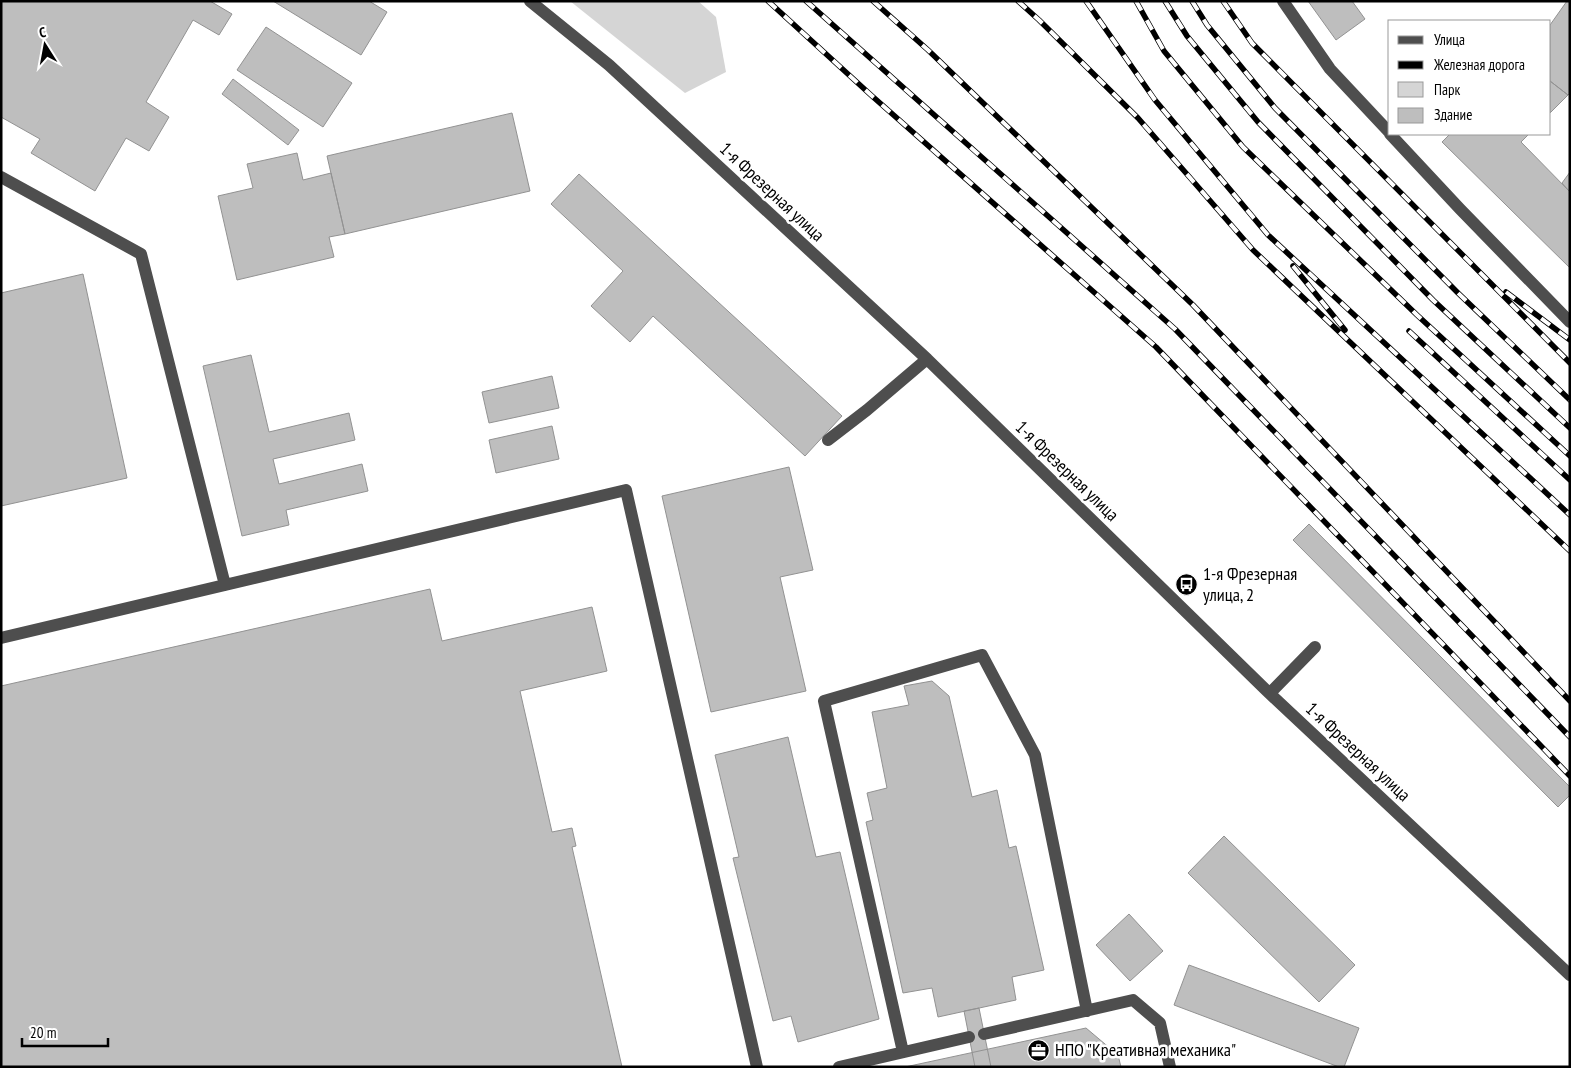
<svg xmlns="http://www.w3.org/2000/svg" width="1571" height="1068" font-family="'PT Sans Narrow',sans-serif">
<rect width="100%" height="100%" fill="#fff"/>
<path fill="#d5d5d5" d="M570 1H698L716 17 726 72 685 93Z"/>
<path fill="#bebebe" stroke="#929292" d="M1 1H210L232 14 219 35 193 20 146 102 169 117 149 151 126 138 95 191 31 153 40 139 1 117Z
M273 1H369L387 12 361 55Z
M1308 1H1352L1365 19 1336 40Z
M1567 1H1570V93L1568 95 1550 81V25Z
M266 27 352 83 323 127 237 70Z
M233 79 299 130 288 145 222 94Z
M1550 81 1568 95 1550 113Z
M512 113 530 191 345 234 327 156Z
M1450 134H1529L1521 142 1570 192V268L1442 142Z
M297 153 303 180 331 173 345 234 329 237 334 257 237 280 218 196 253 188 247 164Z
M1570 172V192L1562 183Z
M579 174 842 416 805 456 653 316 630 342 591 306 623 271 551 204Z
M83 274 127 478 1 506V293Z
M251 355 269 432 349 413 355 440 273 459 279 484 362 464 368 491 286 510 289 525 242 536 203 366Z
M552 376 559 408 489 423 482 392Z
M552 426 559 459 496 473 489 440Z
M789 467 813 570 780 577 806 691 711 712 662 496Z
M1309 524 1570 787V795L1558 807 1293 540Z
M430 589 442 641 592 607 607 671 520 691 552 832 572 828 576 846 572 847 622 1067H1V686Z
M932 681 949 696 972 797 997 790 1009 848 1016 846 1044 970 1012 977 1016 1000 938 1017 932 988 903 993 866 822 873 820 867 793 887 788 872 712 909 705 904 686Z
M788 737 816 857 840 852 879 1019 798 1042 791 1016 773 1021 733 858 739 857 715 755Z
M1224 836 1355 965 1319 1002 1188 873Z
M1129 914 1163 951 1130 981 1096 945Z
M1189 965 1359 1028 1344 1067H1339L1174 1005Z
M979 1008 991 1067H975L964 1011Z
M1086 1028 1118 1055 1121 1067H905Z"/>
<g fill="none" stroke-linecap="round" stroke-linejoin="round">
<path stroke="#4e4e4e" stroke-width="12" d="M530 1 609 65 927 359 1267 691 1570 975
M1283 1 1330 69 1390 133
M1390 134 1460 209 1570 322
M1 177 141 254 225 585
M828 440 867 410 927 359
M1 638 626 490 757 1067
M1270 693 1315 647
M984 1034 1133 1000 1160 1023 1170 1067
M903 1052 824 701 982 655 1035 755 1087 1011
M839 1067 969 1037"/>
<defs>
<path id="rail" d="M768 1 872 96 1156 347 1570 776
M806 1 1175 329 1570 737
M873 1 928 50 1193 305 1570 701
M1018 1 1039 20 1138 118 1253 250 1570 551
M1086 1 1155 100 1268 235 1570 515
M1136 1 1164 51 1243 147 1417 315 1570 456
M1165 1 1187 36 1258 122 1433 300 1570 428
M1192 1 1207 25 1275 108 1458 293 1570 400
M1223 1 1252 43 1570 363
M1293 266 1345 330
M1506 292 1570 340
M1409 331 1570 480"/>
</defs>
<use href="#rail" stroke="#000" stroke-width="5.5"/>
<use href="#rail" stroke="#fff" stroke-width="4" stroke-dasharray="11" stroke-linecap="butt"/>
</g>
<defs>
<symbol id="bus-disc" viewBox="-11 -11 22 22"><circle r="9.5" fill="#000" stroke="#fff"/><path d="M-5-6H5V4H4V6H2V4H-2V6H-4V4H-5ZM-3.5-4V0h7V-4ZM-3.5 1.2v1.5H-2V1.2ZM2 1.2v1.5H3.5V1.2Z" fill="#fff"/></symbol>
<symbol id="office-disc" viewBox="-11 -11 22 22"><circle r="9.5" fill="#000" stroke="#fff"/><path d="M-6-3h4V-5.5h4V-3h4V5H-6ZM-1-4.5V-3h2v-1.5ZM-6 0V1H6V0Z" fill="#fff"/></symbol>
</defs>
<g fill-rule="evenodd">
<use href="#bus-disc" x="1174" y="572" width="25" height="25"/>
<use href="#office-disc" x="1026" y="1038" width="25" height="25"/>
</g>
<g text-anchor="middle" stroke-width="5" stroke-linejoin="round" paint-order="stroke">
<g font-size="18" fill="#000" stroke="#fff">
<text transform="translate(772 192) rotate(43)" y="6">1-я Фрезерная улица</text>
<text transform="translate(1067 471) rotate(44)" y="6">1-я Фрезерная улица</text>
<text transform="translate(1358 752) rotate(43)" y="6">1-я Фрезерная улица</text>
</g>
<g font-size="18" fill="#000" stroke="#fff" text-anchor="start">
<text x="1203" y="580">1-я Фрезерная<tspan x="1203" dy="21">улица, 2</tspan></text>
<text x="1055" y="1056">НПО "Креативная механика"</text>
</g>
</g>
<rect width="1571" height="1068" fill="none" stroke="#000000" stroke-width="5"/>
<rect x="1388" y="20" width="162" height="115" fill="#ffffff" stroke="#999999"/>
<rect x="1398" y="36" width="25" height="8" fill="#4e4e4e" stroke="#999999"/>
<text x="1434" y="45" font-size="15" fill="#000000">Улица</text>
<rect x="1398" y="61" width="25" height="8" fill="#000000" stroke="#999999"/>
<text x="1434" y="70" font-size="15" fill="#000000">Железная дорога</text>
<rect x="1398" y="82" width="25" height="15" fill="#d5d5d5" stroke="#999999"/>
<text x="1434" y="95" font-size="15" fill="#000000">Парк</text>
<rect x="1398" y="108" width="25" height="15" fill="#bebebe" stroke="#999999"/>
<text x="1434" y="120" font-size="15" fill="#000000">Здание</text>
<g transform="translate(45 45) rotate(349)" stroke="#ffffff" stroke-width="4" paint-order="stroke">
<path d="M0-4L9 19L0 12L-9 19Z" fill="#000000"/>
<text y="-8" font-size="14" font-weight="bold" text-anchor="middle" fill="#000000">С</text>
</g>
<path d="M22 1038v8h86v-8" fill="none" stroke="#000000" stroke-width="2.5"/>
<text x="30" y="1038" font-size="15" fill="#000000" stroke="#ffffff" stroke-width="4" paint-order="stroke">20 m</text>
</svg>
